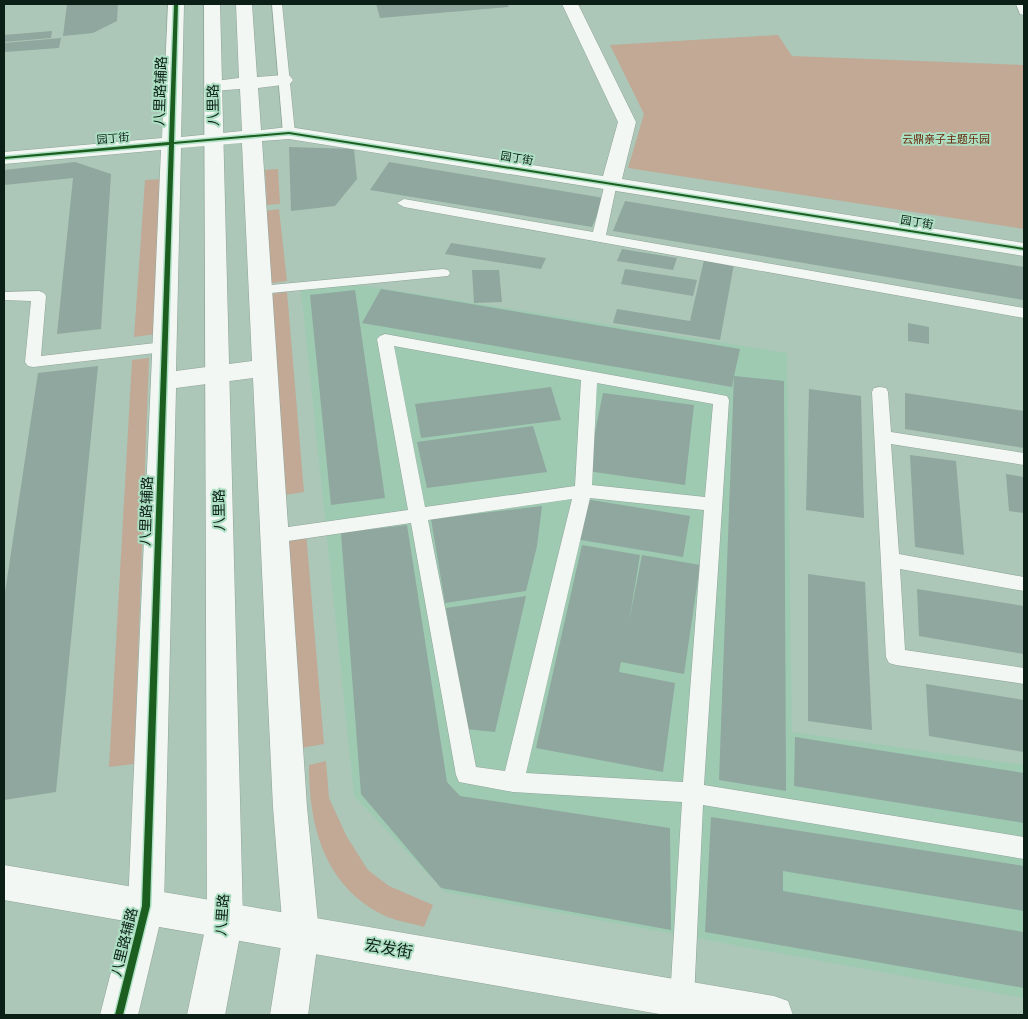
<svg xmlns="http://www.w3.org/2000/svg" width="1028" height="1019" font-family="Rubik,'Noto Sans SC',sans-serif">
<rect width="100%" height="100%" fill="#acc7b8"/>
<path fill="#9ecab2" d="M342 282 787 353 792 732 1024 765V998L445 892 354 796 301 290Z"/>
<path fill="#c1a995" d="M778 35 792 56 1024 65V229L628 168 644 114 610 45Z
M278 169 280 204 267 205 265 170Z
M164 179 156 334 134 337 145 180Z
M279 209 287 281 272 283 265 211Z
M287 292 304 492 284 495 271 294Z
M149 358 134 764 109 767 132 360Z
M306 532 324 744 301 748 285 535Z
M326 761 329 798 347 837 368 870 389 886 433 905 424 927C411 923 395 921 383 915 324 885 309 826 309 765Z"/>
<path fill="#8fa79e" d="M67 4H118L117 21 93 33 63 36Z
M376 4H507L509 7 380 18Z
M52 31 51 38 4 42V35Z
M61 38 59 48 4 52V43Z
M289 147 354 149 357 179 335 206 291 211Z
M75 162 111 174 101 329 57 334 73 178 4 185V170Z
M389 162 604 198 592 227 370 190Z
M625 201 1024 267V300L613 231Z
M451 243 546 258 541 269 445 254Z
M622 249 677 258 673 270 617 261Z
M704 260 734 264 720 340 613 323 617 309 690 321Z
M625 269 697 280 693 296 621 284Z
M472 270H499L502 302 474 303Z
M381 289 740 349 734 376 784 381 786 791 719 780 734 376 732 387 362 323Z
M355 290 385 498 331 505 310 295Z
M908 323 929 327V344L908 341Z
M98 366 56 792 4 800V599L38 373Z
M551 387 561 420 421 438 415 404Z
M809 389 861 396 864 518 806 510Z
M603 393 694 405 685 485 587 471Z
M905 393 1024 411V448L905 429Z
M533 426 547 472 427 488 417 442Z
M910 455 956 461 964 555 915 547Z
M1006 474 1024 477V513L1009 511Z
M585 499 690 516 683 557 575 539Z
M542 506 537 546 526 591 445 603 431 519Z
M407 525 447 782 460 796 670 828 671 930 441 888 361 794 341 533Z
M582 545 640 555 629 622 642 555 700 565 684 674 621 662 619 672 675 683 663 772 536 748Z
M808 574 865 582 872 730 808 721Z
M917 589 1024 606V654L919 636Z
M526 596 495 732 465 729 446 608Z
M926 684 1024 700V752L929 736Z
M795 737 1024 773V823L794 786Z
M711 817 1024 866V911L783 871V891L1024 932V988L705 932Z"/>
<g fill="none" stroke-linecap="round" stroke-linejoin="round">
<defs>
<path id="service" d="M272 4H282L295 133 289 137 283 133Z
M1016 4H1024V15L1020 14Z
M611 179 617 183 606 235 1024 308V318L404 207 397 203 404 199 593 232 605 183Z
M443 269 448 270 450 273 448 276 260 294 255 293 253 290 255 287 260 286Z
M39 291 44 293 46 296 41 356 164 342 169 343 172 347 169 351 164 352 33 367 28 366 25 362 31 301 4 300V292Z
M385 334 727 396 729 400 704 785 1024 837V859L703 805 694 999 691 1008 682 1011 673 1008 670 999 682 802 513 792 459 782 456 775 411 523 274 543 268 541 265 536 268 531 274 529 408 510 377 339 380 336ZM394 346 581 380 575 486 425 507ZM597 383 713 404 705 497 592 485ZM590 498 704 510 683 782 526 773ZM572 499 505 771 476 767 428 520Z
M880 387 886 388 888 392 891 432 1024 453V465L891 444 899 554 1024 577V591L900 569 905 650 1024 668V684L896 665 889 663 886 657 872 392 874 388Z"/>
<path id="minor" d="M168 4H184L181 137 242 131 240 89 213 91 207 90 204 86 207 82 239 78 236 4H252L257 77 284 75 290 76 293 80 290 84 258 88 261 130 289 127 603 176 618 122 562 4H578L636 122 622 179 1024 243V256L289 139 262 141 307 807 319 933 308 1015H270L283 933 273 807 253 378 176 388 164 906 138 1015H100L128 906 161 150 4 164V152L162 138ZM242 143 252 361 176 371 181 148Z"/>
<path id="tertiary" d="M4 865 774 996 788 1001 793 1015H665L4 900Z"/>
<path id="secondary" d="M204 4H220L243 920 225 1015H187L207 920Z"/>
</defs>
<use href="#service" stroke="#90a499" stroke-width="1"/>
<use href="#minor" stroke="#90a499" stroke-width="1"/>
<use href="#tertiary" stroke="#90a499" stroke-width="1"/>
<use href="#secondary" stroke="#90a499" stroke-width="1"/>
<use href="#service" fill="#f3f7f4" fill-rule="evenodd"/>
<use href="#minor" fill="#f3f7f4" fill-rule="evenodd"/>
<use href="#tertiary" fill="#f3f7f4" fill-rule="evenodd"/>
<use href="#secondary" fill="#f3f7f4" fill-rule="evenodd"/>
<defs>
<path id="cycleway" d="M174 4H178L174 142 289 132 1024 248V250L289 134 174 144 150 906 123 1015H115L142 906 169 145 4 159V157L169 142Z"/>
</defs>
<use href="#cycleway" stroke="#addfc3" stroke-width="3"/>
<use href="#cycleway" fill="#1b5e20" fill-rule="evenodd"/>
</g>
<g text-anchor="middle" stroke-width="4" stroke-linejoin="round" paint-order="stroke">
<g font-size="11" fill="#0c1f16" stroke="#addfc3">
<text transform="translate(113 138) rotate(-5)" y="4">园丁街</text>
<text transform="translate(517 158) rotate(9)" y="4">园丁街</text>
<text transform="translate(917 222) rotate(9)" y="4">园丁街</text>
</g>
<g font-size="11" fill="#68260a" stroke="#addfc3">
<text x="946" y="143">云鼎亲子主题乐园</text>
</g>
<g font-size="14" fill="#0c1f16" stroke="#addfc3">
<text transform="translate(160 91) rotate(-88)" y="5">八里路辅路</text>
<text transform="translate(213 105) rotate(-91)" y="5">八里路</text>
<text transform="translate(219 510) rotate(-91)" y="5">八里路</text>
<text transform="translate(146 511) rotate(-88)" y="5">八里路辅路</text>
<text transform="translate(222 915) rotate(-86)" y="5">八里路</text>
<text transform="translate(124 942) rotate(-76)" y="5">八里路辅路</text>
</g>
<g font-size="16" fill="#0c1f16" stroke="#addfc3">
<text transform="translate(389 948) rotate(10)" y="6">宏发街</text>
</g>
</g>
<rect width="1028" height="1019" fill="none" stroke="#0c1f16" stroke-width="10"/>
</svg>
